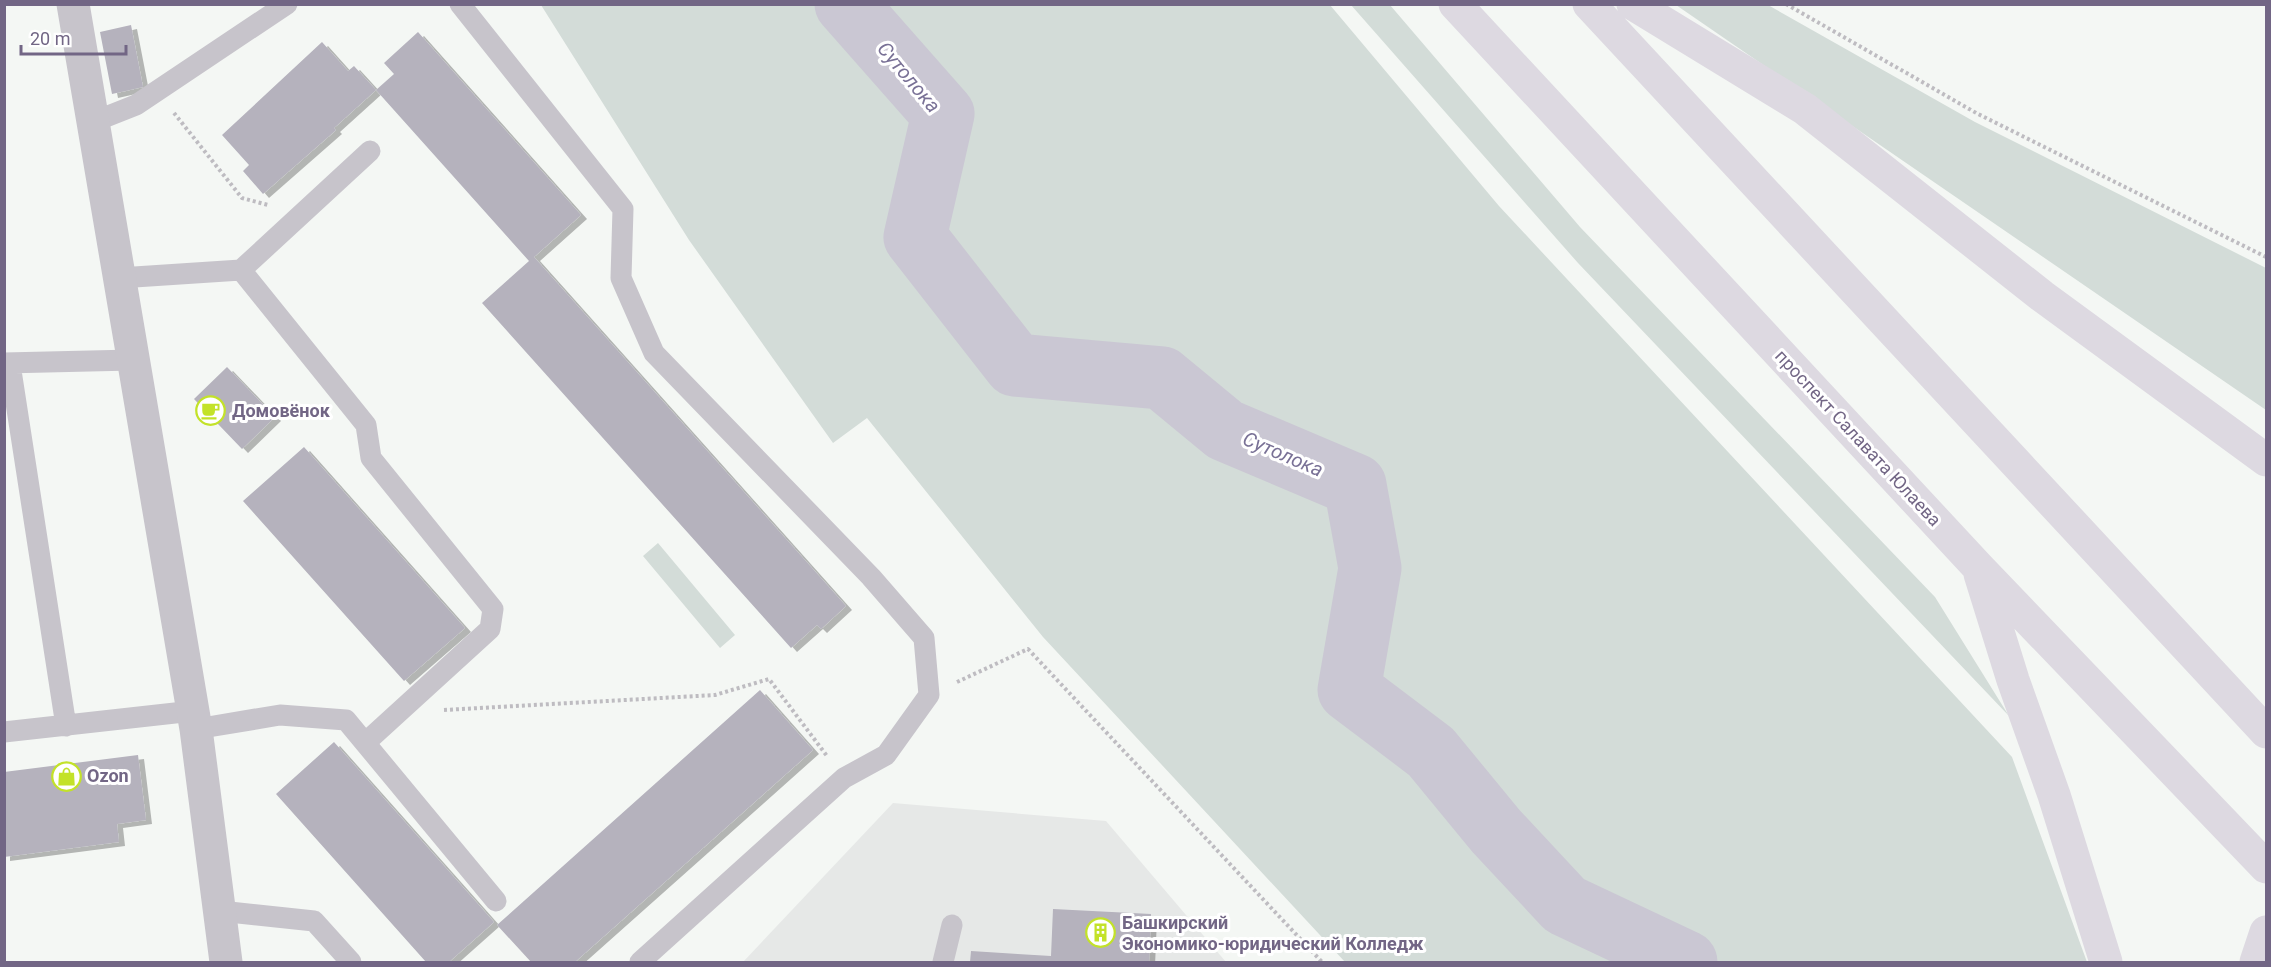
<svg xmlns="http://www.w3.org/2000/svg" width="2271" height="967" font-family="Roboto,sans-serif">
<defs>
<filter id="shadow"><feDropShadow dx="6" dy="4" stdDeviation="0" flood-color="#0004"/></filter>
</defs>
<rect width="100%" height="100%" fill="#f4f7f4"/>
<path fill="#e6e8e7" d="M893 803 1106 821 1226 962H743Z"/>
<path fill="#d3dcd8" d="M541 5H1330L1499 206 2012 757 2087 962H1345L1043 637 867 418 833 443 689 240Z
M1351 5H1390L1580 227 1935 597 2009 716 1578 263Z
M1676 5H1768L1975 122 2266 268V410Z
M658 543 735 635 720 648 643 556Z"/>
<g fill="none" stroke-linecap="round" stroke-linejoin="round">
<path stroke="#cac7d3" stroke-width="63" d="M846 4 943 114 915 237 1015 365 1162 378 1225 430 1355 485 1370 568 1349 690 1431 752 1496 831 1565 905 1686 962"/>
</g>
<path fill="#b5b2bd" filter="url(#shadow)" d="M131 25 143 87 112 94 100 32Z
M418 32 581 215 534 257 846 606 821 629 817 625 791 648 482 303 529 261 376 90 394 74 384 63Z
M322 42 348 71 354 66 376 90 334 128 336 130 263 194 243 171 249 165 222 135Z
M227 367 275 417 242 449 194 399Z
M304 447 465 628 404 681 243 501Z
M760 690 813 750 575 962H531L497 925Z
M334 742 494 922 449 962H426L276 794Z
M138 755 146 820 117 824 119 842 4 857V772Z
M1053 909 1151 914 1149 962H970L971 951 1051 956Z"/>
<g fill="none" stroke-linecap="round" stroke-linejoin="round">
<path stroke="#bebcc1" stroke-width="4" stroke-dasharray="3 3" stroke-linecap="butt" d="M1786 4 1978 114 2266 257
M174 113 242 198 268 205
M957 682 1028 649 1322 962
M444 710 715 695 769 679 827 756"/>
<path stroke="#c7c4cb" stroke-width="21" d="M460 4 623 209 621 278 654 353 871 577 924 638 929 695 886 755 844 778 640 962
M93 122 136 105 287 4
M241 270 370 151
M119 278 241 270 366 425 371 458 493 609 490 629 365 743
M4 363 133 360
M10 364 66 726
M196 729 280 715 346 720 496 901
M4 732 193 711
M220 911 314 921 351 962
M943 962 952 925"/>
<path stroke="#c7c4cb" stroke-width="33" d="M73 4 196 729 226 962"/>
<path stroke="#ddd9e1" stroke-width="33" d="M2256 962 2266 932"/>
<path stroke="#ddd9e1" stroke-width="33" d="M1455 4 1978 567 2266 867
M1589 4 2266 732
M1633 4 1805 109 2042 296 2266 460
M1980 574 2013 680 2054 795 2106 962"/>
</g>
<defs>
<symbol id="cafe-ring" viewBox="-11 -11 22 22"><circle r="9.5" fill="#fff" stroke="#c3e229" stroke-width="1.5"/><path d="M-5.5-4.5H6V0H3Q3 3.5 0 3.5H-2.5Q-5.5 3.5-5.5 0ZM3-3.2v2h1.7v-2ZM-6 4.5H4V6H-6Z" fill="#c3e229"/></symbol>
<symbol id="shop-ring" viewBox="-11 -11 22 22"><circle r="9.5" fill="#fff" stroke="#c3e229" stroke-width="1.5"/><path d="M-5-2.5h2.3a2.7 3.5 0 0 1 5.4 0H5L5.5 6h-11ZM-1.5-2.5h3a1.5 2.3 0 0 0-3 0Z" fill="#c3e229"/></symbol>
<symbol id="building-ring" viewBox="-11 -11 22 22"><circle r="9.5" fill="#fff" stroke="#c3e229" stroke-width="1.5"/><path d="M-4-6H4V6H1V3H-1V6H-4ZM-2.5-4.3h1.7v1.8h-1.7ZM.8-4.3h1.7v1.8H.8ZM-2.5-1h1.7V.8h-1.7ZM.8-1h1.7V.8H.8Z" fill="#c3e229"/></symbol>
</defs>
<g fill-rule="evenodd">
<use href="#cafe-ring" x="194" y="394" width="33" height="33"/>
<use href="#shop-ring" x="50" y="760" width="33" height="33"/>
<use href="#building-ring" x="1084" y="916" width="33" height="33"/>
</g>
<g text-anchor="middle" stroke-width="6" stroke-linejoin="round" paint-order="stroke">
<g font-size="18" font-weight="bold" fill="#726685" stroke="#fff" text-anchor="start">
<text x="232" y="417">Домовёнок</text>
<text x="87" y="782">Ozon</text>
<text x="1122" y="929">Башкирский<tspan x="1122" dy="21">Экономико-юридический Колледж</tspan></text>
</g>
<g font-size="18" fill="#726685" stroke="#fff">
<text transform="translate(1858 438) rotate(47)" y="6">проспект Салавата Юлаева</text>
</g>
<g font-size="20" font-style="italic" fill="#797196" stroke="#fff">
<text transform="translate(909 77) rotate(50)" y="7">Сутолока</text>
<text transform="translate(1283 454) rotate(23)" y="7">Сутолока</text>
</g>
</g>
<rect width="2271" height="967" fill="none" stroke="#726685" stroke-width="12"/>
<path d="M21 45v9h105v-9" fill="none" stroke="#726685" stroke-width="3"/>
<text x="30" y="45" font-size="18" fill="#726685" stroke="#ffffff" stroke-width="4.5" paint-order="stroke">20 m</text>
</svg>
